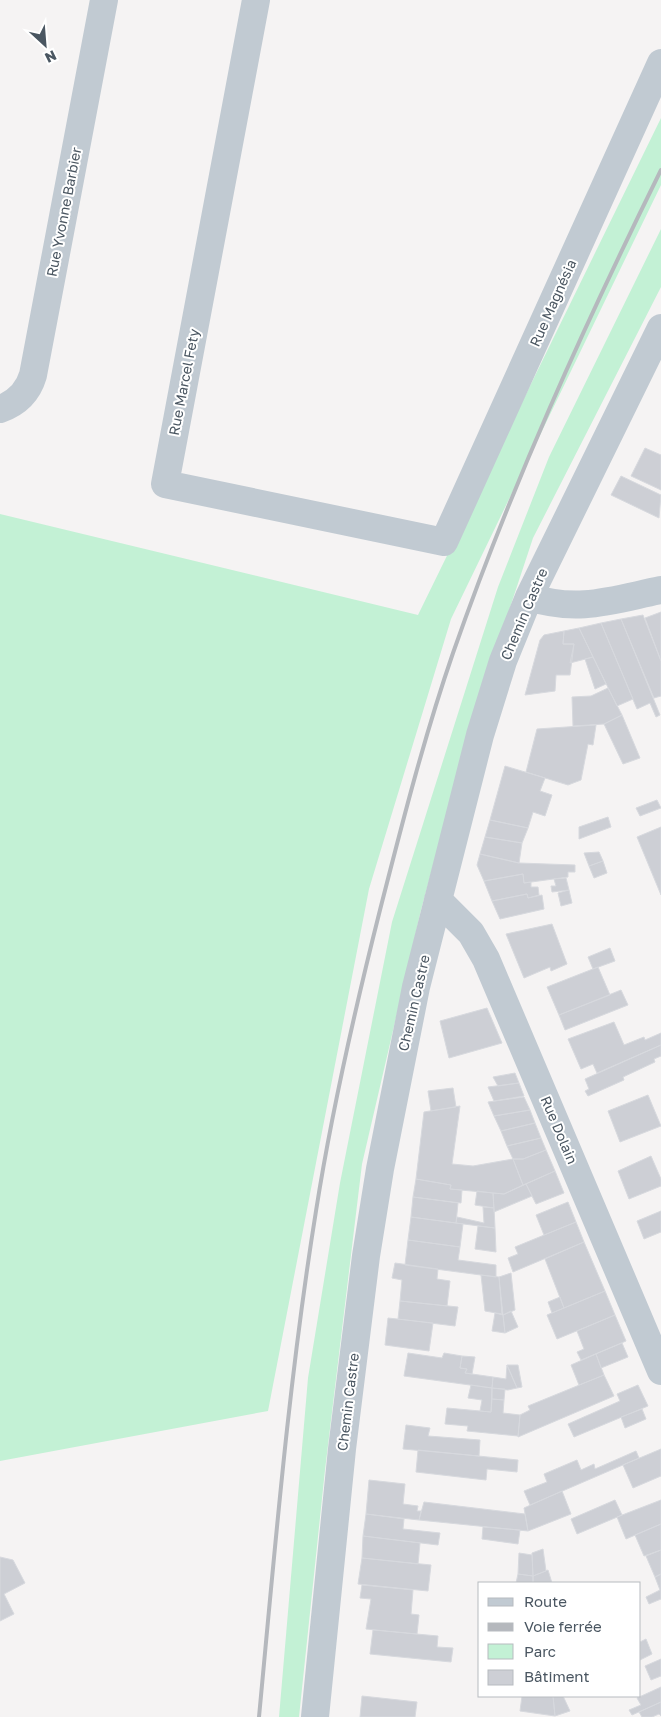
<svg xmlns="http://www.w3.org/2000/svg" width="661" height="1717" font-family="'Golos Text',sans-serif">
<rect width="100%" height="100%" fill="#f5f3f3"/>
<path fill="#c3f1d5" d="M661 118V185L451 619 369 889 268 1411 0 1461V514L418 615Z
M661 229V287L533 538 471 725 421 910 362 1164 325 1470 299 1717H279L308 1378 340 1183 392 922 498 587 549 457Z"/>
<path fill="#cdcfd5" stroke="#d7d9de" d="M645 448 661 455V490L631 476Z
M621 476 661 495 659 518 611 495Z
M661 612V661L645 618Z
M643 615 661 661V696L654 698 621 619Z
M621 619 660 715 656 717 650 703 637 709 601 623Z
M601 623 633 699 617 706 579 628Z
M579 628 593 657 570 663 574 644H563L564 631Z
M564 631 563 644H574L570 675H556L555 691 525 695 540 640 544 635Z
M593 657 606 684 595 689 585 659Z
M608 688 622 715 604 724 573 726 572 697 591 696Z
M622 715 640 758 623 764 604 724Z
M596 725 593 745 588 744 581 780 568 785 526 772 537 729Z
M505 766 545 778 540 791 552 795 545 816 533 812 528 828 490 820Z
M657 800 661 808 640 816 636 808Z
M608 817 611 827 579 839V827Z
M490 820 528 828 522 843 485 837Z
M661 827V895L637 837Z
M485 837 522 843 519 863 480 854Z
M599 852 603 861 589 866 584 853Z
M480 854 519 863 575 865V872H568V877L524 883 523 874 484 881 477 865Z
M603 861 607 873 594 878 589 866Z
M523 874 524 883 531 882V887H538L539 895 528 898 527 894 492 901 484 881Z
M566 878 569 890 552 892 551 886H556L554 879Z
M569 890 572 903 561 906 558 893Z
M527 894 528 898 542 895 544 909 500 919 492 901Z
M552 924 567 964 551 971 550 967 524 978 506 934Z
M610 948 615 961 593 969 588 957Z
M598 967 610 995 559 1015 547 987Z
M621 990 628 1005 565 1030 559 1015Z
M487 1008 502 1043 449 1058 440 1021Z
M614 1022 624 1045 644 1037 645 1040 661 1033V1045L597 1073 593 1064 581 1069 568 1039Z
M661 1045V1056L654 1059 655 1062 623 1077 624 1080 588 1096 585 1091 589 1089 585 1079Z
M515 1073 519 1083 498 1086 493 1077Z
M519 1083 524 1096 494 1101 488 1087Z
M453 1088 456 1107 431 1111 428 1091Z
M648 1095 661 1126 620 1142 608 1111Z
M524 1097 530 1110 494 1116 488 1102Z
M460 1106 452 1164 473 1166 513 1159 523 1185 504 1194 450 1189 451 1185 416 1179 424 1112Z
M530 1110 535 1123 501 1131 494 1116Z
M535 1123 541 1138 507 1146 501 1131Z
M541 1138 546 1150 523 1159H513L507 1146Z
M546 1150 555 1171 523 1185 513 1159H523Z
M651 1156 661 1179V1186L629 1199 618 1171Z
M555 1171 564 1193 536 1204 526 1184Z
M416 1179 451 1185 450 1189 462 1190 461 1203 413 1197Z
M526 1184 532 1196 494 1212 493 1193 504 1194Z
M477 1191 493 1193 494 1208 475 1205Z
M413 1197 458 1203 456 1223 411 1217Z
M568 1202 576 1222 544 1235 536 1215Z
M483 1207 494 1208 495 1228 456 1223 457 1217 484 1223Z
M661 1211V1232L644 1239 637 1221Z
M411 1217 463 1224 460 1247 408 1240Z
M576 1222 584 1242 513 1272 508 1258 518 1254 515 1247Z
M478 1226 495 1228 496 1252 475 1249Z
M408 1240 460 1247 458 1260 496 1265V1277L405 1265Z
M584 1242 605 1291 564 1308 545 1259Z
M395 1263 438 1269 437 1279 450 1281 447 1306 400 1301 402 1280 392 1278Z
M511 1273 515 1310 503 1315 499 1277Z
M481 1275 499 1277 502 1314 485 1311Z
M605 1291 615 1315 557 1339 547 1315Z
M560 1297 564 1308 552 1313 548 1302Z
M400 1301 458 1307 455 1326 398 1319Z
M511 1311 518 1327 505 1333 503 1315Z
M495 1313 503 1315 505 1333 492 1331Z
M615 1315 626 1341 581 1360 577 1352 584 1349 577 1331Z
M388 1318 433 1323 429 1351 385 1345Z
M622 1343 628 1357 601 1368 596 1354Z
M408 1353 442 1358 444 1353 462 1356 460 1368 467 1369 465 1373 493 1377 492 1388 404 1376Z
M596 1354 604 1375 579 1385 571 1365Z
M462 1356 475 1357 472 1374 465 1373 467 1369 460 1368Z
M507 1365 517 1388 508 1390 492 1388 493 1377 506 1379Z
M507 1365H518L522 1387 517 1388Z
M604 1375 614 1396 518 1437 520 1415 530 1410 528 1406Z
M471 1385 492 1388 491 1412 480 1411 482 1400 468 1398Z
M638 1385 648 1406 574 1437 568 1424 620 1401 617 1394Z
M492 1388 505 1389 504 1400 492 1399Z
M492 1399 504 1400 503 1413 520 1415 518 1436 467 1431 468 1426 445 1424 447 1408 491 1412Z
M642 1409 646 1419 625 1428 621 1417Z
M406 1425 430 1428 428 1436 480 1440 479 1456 403 1449Z
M661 1449V1476L633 1488 623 1465Z
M418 1450 518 1460 517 1472 487 1469 486 1480 416 1472Z
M636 1451 639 1458 530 1505 524 1491 547 1482 544 1474 577 1460 581 1470 594 1464 595 1469Z
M369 1480 405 1484 403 1504 418 1506 417 1511H421L419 1520 366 1514Z
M562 1491 571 1514 528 1531 524 1508Z
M615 1500 622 1515 577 1534 571 1519Z
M661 1500V1524L626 1539 617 1517Z
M424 1502 525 1514 528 1531 419 1520Z
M366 1514 404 1519 403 1529 440 1533 438 1545 363 1536Z
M661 1524V1550L644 1556 635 1535Z
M483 1527 520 1530 518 1544 482 1539Z
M363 1536 420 1543 418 1564 362 1558Z
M543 1549 546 1571 533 1576 532 1553Z
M661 1550V1574L655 1577 646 1556Z
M519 1553 532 1555 533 1576 518 1574Z
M0 1557 13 1560 25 1583 4 1594 14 1614 0 1621Z
M362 1558 431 1565 428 1591 358 1584Z
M548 1570 552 1583H533V1576Z
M518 1574 533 1576V1583H516Z
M661 1574V1599L649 1604 646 1597 660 1590 655 1577Z
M362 1585 413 1590 411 1614 419 1615 417 1634 366 1629 371 1599 360 1598Z
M373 1630 438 1636 437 1647 453 1648 451 1662 370 1654Z
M646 1639 652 1654 640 1660V1642Z
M661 1659V1676L651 1680 645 1666Z
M661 1687V1702L632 1715 629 1710 641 1705 637 1698Z
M362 1696 417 1702 415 1717H360Z
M522 1696H553L555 1716 520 1711Z
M553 1696H563L570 1711 555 1716Z
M661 1702V1716L659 1714 652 1717H642L639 1712Z"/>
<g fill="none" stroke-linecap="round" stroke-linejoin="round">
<path stroke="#c1cad2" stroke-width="28" d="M256 0 165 484 444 542 661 63
M0 409C17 403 28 392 33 375L104 0
M529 597C578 613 612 600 661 590
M438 900 471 933 486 959 661 1371
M315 1717 342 1449 366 1256 380 1169 416 987 480 735 503 661 529 597 661 328"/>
<path stroke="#b5b8bd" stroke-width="4" d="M259 1717C275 1548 289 1378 316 1211 332 1109 355 1009 380 910 402 824 424 737 453 653 511 487 583 328 661 170"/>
</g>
<g text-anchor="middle" stroke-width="4" stroke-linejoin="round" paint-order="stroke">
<g font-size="14" fill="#4a5661" stroke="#fff">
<text transform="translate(64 212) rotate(-79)" y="5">Rue Yvonne Barbier</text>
<text transform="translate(553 303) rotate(-66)" y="5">Rue Magnésia</text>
<text transform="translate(184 382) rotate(-79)" y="5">Rue Marcel Fety</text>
<text transform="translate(524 614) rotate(-67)" y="5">Chemin Castre</text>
<text transform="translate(414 1003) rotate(-77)" y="5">Chemin Castre</text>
<text transform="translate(559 1130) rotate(67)" y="5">Rue Dolain</text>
<text transform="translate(348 1402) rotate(-83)" y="5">Chemin Castre</text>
</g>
</g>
<rect x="478" y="1582" width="162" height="115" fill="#ffffff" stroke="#b7bbc0"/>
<rect x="488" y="1598" width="25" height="8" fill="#c1cad2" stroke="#b7bbc0"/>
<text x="524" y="1607" font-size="15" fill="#4a5661">Route</text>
<rect x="488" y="1623" width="25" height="8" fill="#b5b8bd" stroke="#b7bbc0"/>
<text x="524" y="1632" font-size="15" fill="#4a5661">Voie ferrée</text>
<rect x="488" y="1644" width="25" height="15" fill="#c3f1d5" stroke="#b7bbc0"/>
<text x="524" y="1657" font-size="15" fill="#4a5661">Parc</text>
<rect x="488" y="1670" width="25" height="15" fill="#cdcfd5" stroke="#b7bbc0"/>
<text x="524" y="1682" font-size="15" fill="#4a5661">Bâtiment</text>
<g transform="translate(45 45) rotate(154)" stroke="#ffffff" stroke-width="4" paint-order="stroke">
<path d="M0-4L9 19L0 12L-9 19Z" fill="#4a5661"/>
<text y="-8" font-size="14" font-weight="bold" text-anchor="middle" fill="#4a5661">N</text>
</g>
</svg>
